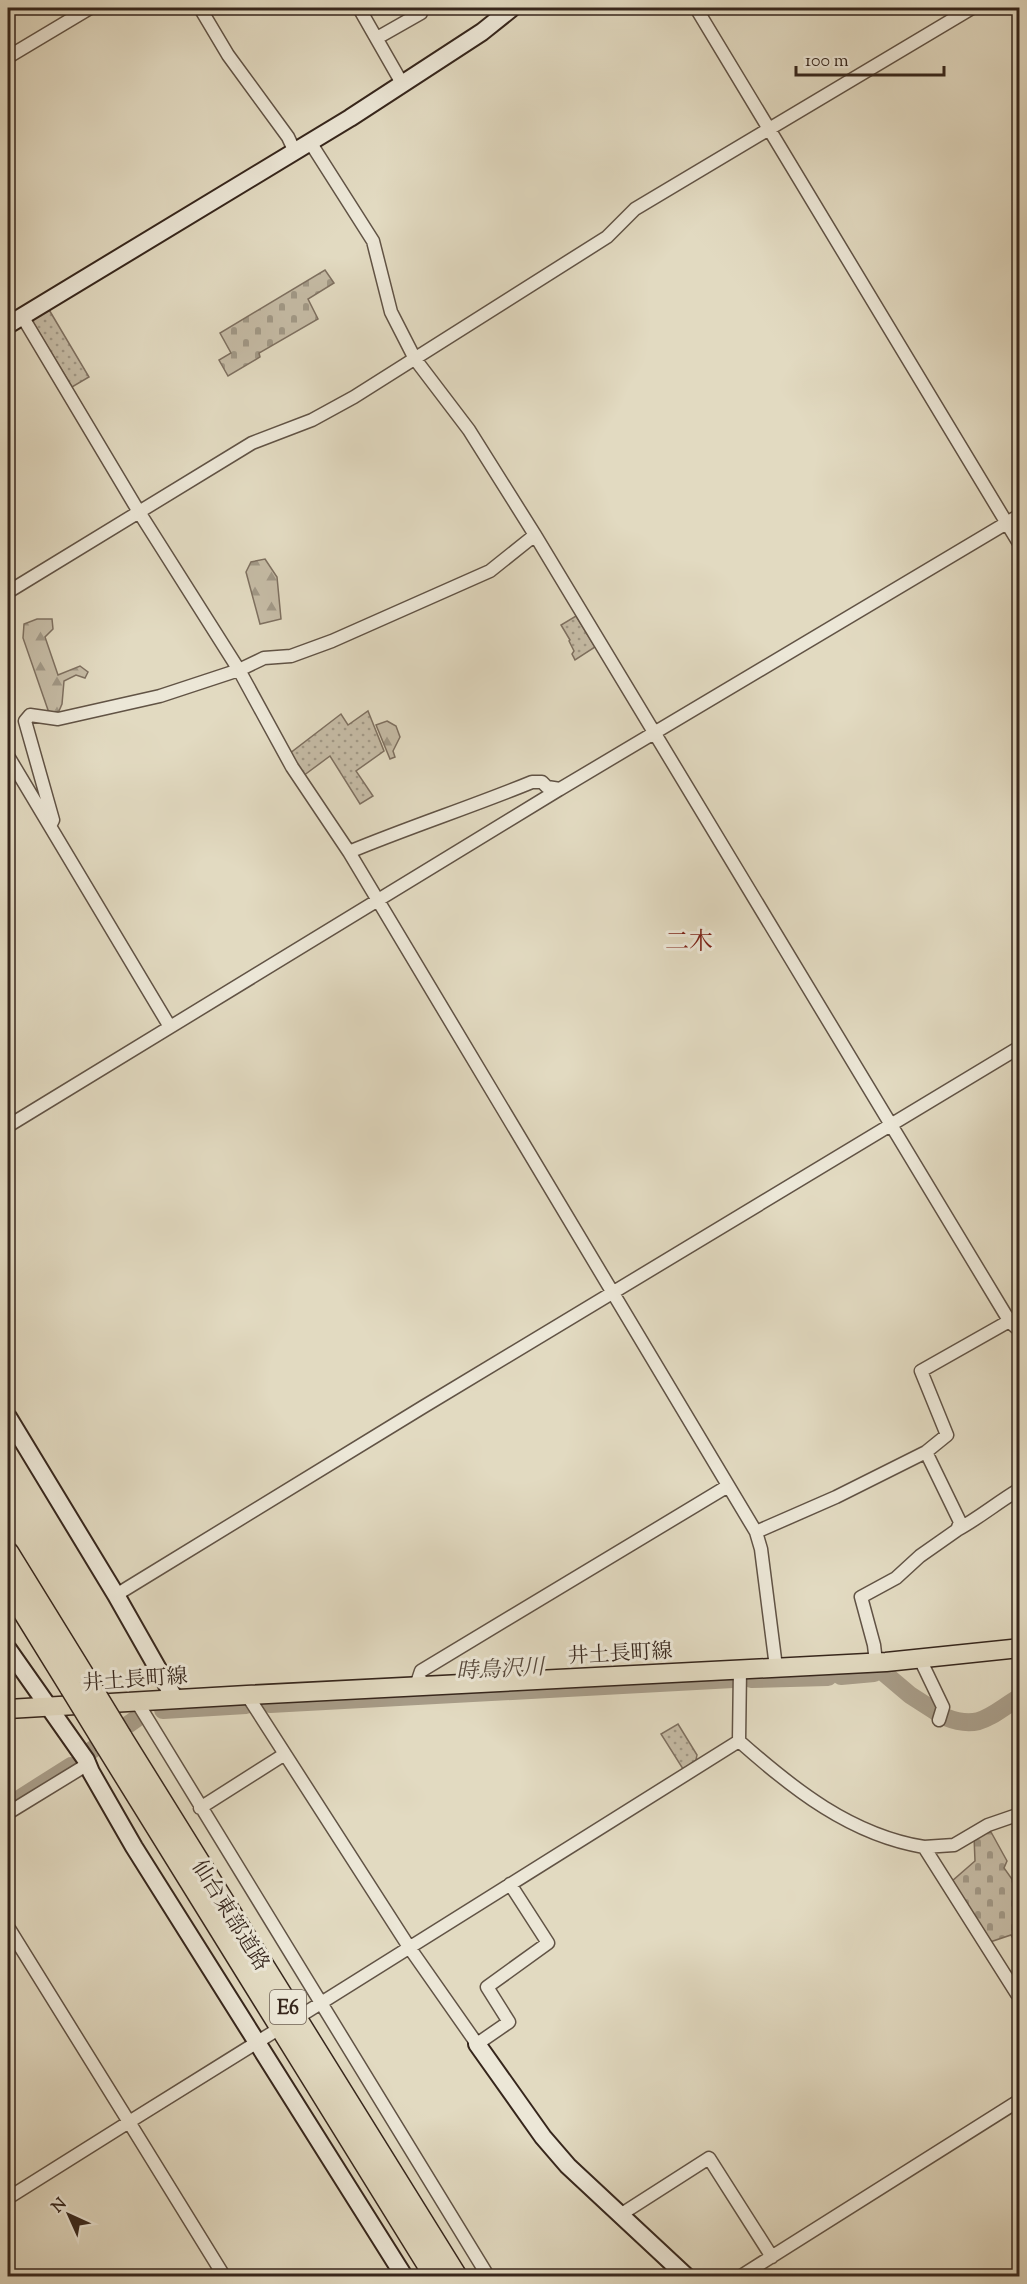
<svg xmlns="http://www.w3.org/2000/svg" width="1027" height="2284" font-family="'Sorts Mill Goudy','Noto Serif JP',serif">
<defs>
<pattern id="grass-dots" width="8" height="8" patternUnits="userSpaceOnUse" patternTransform="scale(1.5)"><rect width="8" height="8" fill="#c5bba5"/><path d="M2 2h.1M6 6h.1" fill="none" stroke="#a19886" stroke-width="1.8" stroke-linecap="round"/></pattern>
<pattern id="forest-firs" width="22" height="20" patternUnits="userSpaceOnUse" patternTransform="scale(1.5)"><rect width="22" height="20" fill="#c5bba5"/><path d="M5 1l3.5 6h-7zM16 11l3.5 6h-7z" fill="#a19886"/></pattern>
<pattern id="cemetery-stones" width="16" height="16" patternUnits="userSpaceOnUse" patternTransform="scale(1.5)"><rect width="16" height="16" fill="#c5bba5"/><path d="M2 7V4a2 2 0 0 1 4 0v3zM10 15v-3a2 2 0 0 1 4 0v3z" fill="#a19886"/></pattern>
</defs>
<rect width="100%" height="100%" fill="#e2dac1"/>
<filter id="stains"><feTurbulence type="fractalNoise" baseFrequency=".00333" numOctaves="4"/><feColorMatrix values="0 0 0 0 .2 0 0 0 0 .09 0 0 0 0 .02 0 0 0 .5 -.17"/></filter>
<radialGradient id="worn" r=".72"><stop offset=".6" stop-color="#630" stop-opacity="0"/><stop offset="1" stop-color="#630" stop-opacity=".3"/></radialGradient>
<path fill="url(#grass-dots)" stroke="#7e7060" stroke-width="1.5" d="M48 308 89 377 72 387 32 321 33 318Z
M576 616 595 647 575 660 572 654 574 651 569 641 570 640 561 625Z
M368 711 384 751 356 771 373 796 360 804 330 756 303 776 289 754 341 714 348 725Z
M678 1724 697 1755 696 1760 683 1769 661 1734Z"/>
<path fill="url(#forest-firs)" stroke="#7e7060" stroke-width="1.5" d="M265 559 277 577 281 619 260 624 246 572 251 562Z
M37 619H52L53 629 45 637 58 675 80 666 88 672 85 678 76 675 64 681 62 704 59 711 52 713 48 710 23 638 24 624Z
M387 721 396 726 400 737 393 751 395 757 390 759 376 725Z"/>
<path fill="url(#cemetery-stones)" stroke="#7e7060" stroke-width="1.5" d="M325 270 334 283 308 299 318 319 259 353 260 357 228 376 219 360 231 353 220 333Z
M991 1832 1007 1861 1004 1868 1019 1889V1948L1011 1935 990 1942 951 1882 975 1861 974 1836Z"/>
<g fill="none" stroke-linecap="round" stroke-linejoin="round">
<path stroke="#a89d89" stroke-width="18" d="M884 1673 910 1695 938 1713
M841 1676 874 1673
M751 1679 828 1677
M270 1704 733 1679
M163 1710 246 1705
M945 1717C980 1731 990 1715 1020 1697
M89 1752 136 1719
M8 1806 71 1766"/>
<defs>
<path id="street" d="M200 8 228 55 288 137 295 152
M359 8 403 85
M696 8 1020 545
M377 38 421 13
M8 57 90 8
M310 142 373 241 391 312 415 359 469 430 535 535 1010 1322 1020 1331
M22 316 139 512 239 670 292 767 349 852 756 1532 761 1549 776 1667
M8 592 252 443 312 420 354 397 607 237 635 209 972 8
M8 756 170 1027
M50 826 53 820 25 721 30 715 58 719 160 696 239 670 264 658 291 656 332 641 490 571 535 535
M349 852C409 827 471 807 532 782H542L547 787 560 789 1020 515
M8 1126 560 789
M957 1530C979 1518 998 1502 1020 1489
M756 1532 836 1497 926 1452 947 1435 921 1371 1020 1315
M116 1595 423 1407 1020 1047
M920 1659 943 1707 939 1720
M876 1662 874 1645 861 1597 896 1578 920 1556 957 1530 960 1522 926 1452
M416 1686 421 1671 728 1486
M247 1695 409 1947 477 2044 509 2022 487 1987 548 1943 510 1884
M137 1702 488 2276
M739 1741C793 1789 851 1835 924 1847
M200 1808 285 1754
M8 1813 88 1764
M8 1927 129 2122 272 2033
M1017 1994 924 1847 954 1845 988 1825 1020 1814
M305 2013 739 1741 740 1669
M8 2198 129 2122 224 2276
M620 2215 709 2158 772 2257
M741 2276 1020 2100"/>
<path id="secondary" d="M8 325 350 118 482 32 512 8
M8 1417 116 1595 175 1699
M8 1649 86 1760 91 1772 134 1847 404 2276
M477 2044 543 2137 568 2166 686 2276"/>
<path id="primary" d="M8 1709 247 1695 886 1662 1020 1648"/>
<path id="highway" d="M8 1553 90 1686
M8 1586 71 1688
M121 1737 456 2276
M106 1745 435 2276"/>
</defs>
<use href="#street" stroke="#615345" stroke-width="15"/>
<use href="#secondary" stroke="#36261c" stroke-width="20"/>
<use href="#primary" stroke="#36261c" stroke-width="21"/>
<use href="#highway" stroke="#36261c" stroke-width="24"/>
<use href="#street" stroke="#ece7d7" stroke-width="12"/>
<use href="#secondary" stroke="#ece7d7" stroke-width="16"/>
<use href="#primary" stroke="#e2dac1" stroke-width="18"/>
<use href="#highway" stroke="#e2dac1" stroke-width="21"/>
<defs>
<path id="highway-bridge" d="M90 1686 121 1737
M71 1688 106 1745"/>
</defs>
<use href="#highway-bridge" stroke="#36261c" stroke-width="24" stroke-linecap="butt"/>
<use href="#highway-bridge" stroke="#e2dac1" stroke-width="21"/>
</g>
<g text-anchor="middle" stroke-width="6" stroke-linejoin="round" paint-order="stroke">
<rect fill="#ece7d7" stroke="#6d6054" stroke-width="1.5" x="270" y="1990" width="36" height="34" rx="4.5"/>
<g font-size="20" font-weight="bold" fill="#36261c">
<text x="288" y="2014">E6</text>
</g>
<g font-size="21" fill="#36261c" stroke="#ece7d7">
<text transform="translate(620 1653) rotate(-3)" y="7">井土長町線</text>
<text transform="translate(135 1679) rotate(-4)" y="7">井土長町線</text>
<text transform="translate(231 1915) rotate(58)" y="7">仙台東部道路</text>
</g>
<g font-size="22" font-style="italic" fill="#584a3d" stroke="#ece7d7">
<text transform="translate(500 1668) rotate(-3)" y="8">時鳥沢川</text>
</g>
<g font-size="24" fill="#7a1f14" stroke="#ece7d7">
<text x="689" y="949">二木</text>
</g>
</g>
<rect width="1027" height="2284" fill="none" stroke="#e2dac1" stroke-width="30"/>
<rect x="9" y="9" width="1009" height="2266" fill="none" stroke="#36261c" stroke-width="3"/>
<rect x="15" y="15" width="997" height="2254" fill="none" stroke="#36261c" stroke-width="1.5"/>
<g transform="translate(69 2215) rotate(315)" stroke="#ece7d7" stroke-width="4.5" paint-order="stroke">
<path d="M0-4.5L10 22L0 15L-10 22Z" fill="#36261c"/>
<text y="-9" font-size="16" font-weight="bold" text-anchor="middle" fill="#36261c">N</text>
</g>
<path d="M796 66v9h148v-9" fill="none" stroke="#36261c" stroke-width="3"/>
<text x="805" y="66" font-size="18" fill="#36261c" stroke="#ece7d7" stroke-width="4.5" paint-order="stroke">100 m</text>
<rect width="100%" height="100%" filter="url(#stains)"/>
<rect width="100%" height="100%" fill="url(#worn)"/>
</svg>
